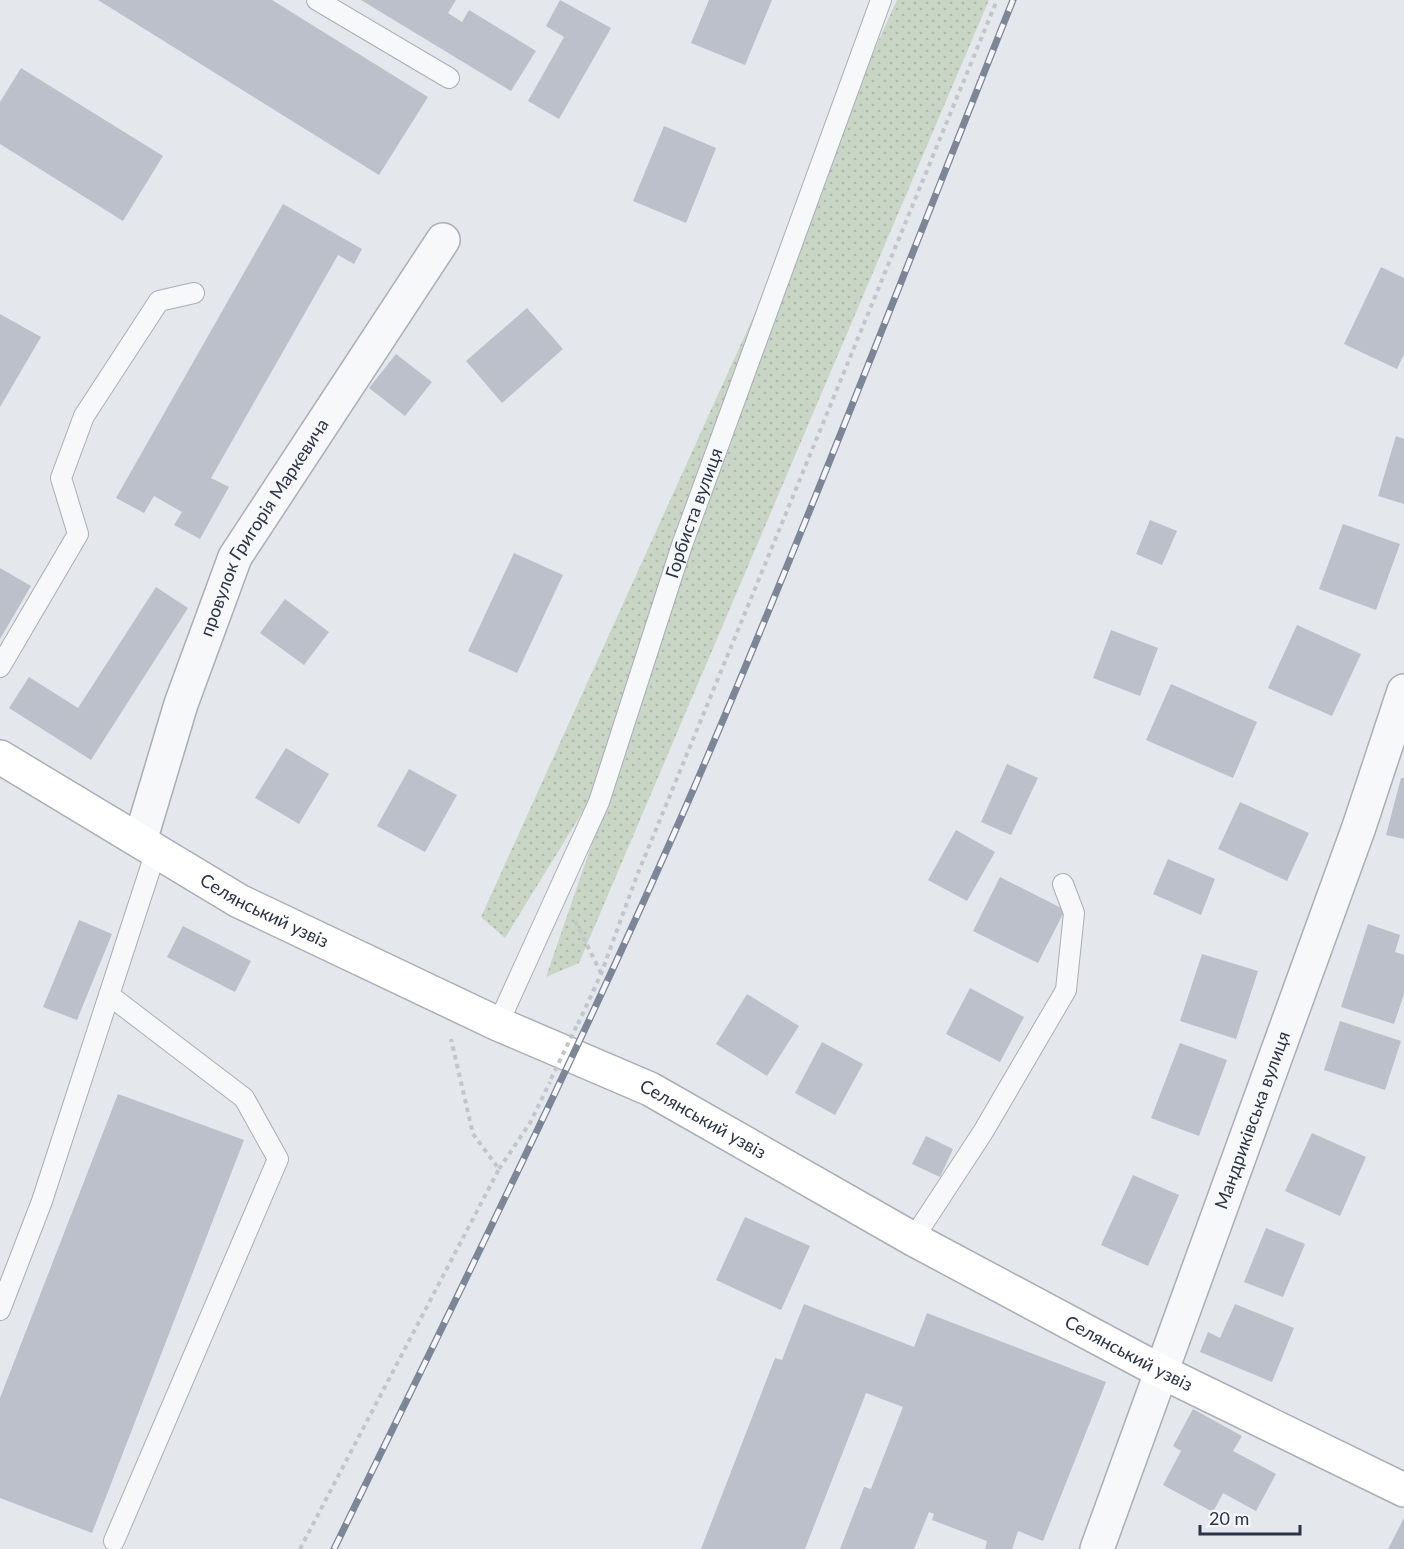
<svg xmlns="http://www.w3.org/2000/svg" width="1404" height="1549" font-family="Lato,sans-serif">
<defs>
<pattern id="grass-dots" width="8" height="8" patternUnits="userSpaceOnUse" patternTransform="scale(1.5)"><rect width="8" height="8" fill="#c9d6c5"/><path d="M2 2h.1M6 6h.1" fill="none" stroke="#adb8ab" stroke-width="1.8" stroke-linecap="round"/></pattern>
</defs>
<rect width="100%" height="100%" fill="#e4e7ec"/>
<path fill="url(#grass-dots)" d="M897 0H989L579 963 546 977 596 832 588 803 505 938 481 917Z"/>
<path fill="#bbc0ca" d="M98 0H272L428 97 379 175Z
M361 0H456L448 13 462 22 469 10 536 51 511 91Z
M560 0 611 28 559 119 528 101 564 37 546 26Z
M709 0H772L745 65 691 43Z
M21 68 163 156 123 221 0 144V102Z
M664 126 716 148 686 223 633 201Z
M283 204 362 249 354 264 338 255 211 478 229 487 200 539 174 525 182 512 154 496 144 513 116 498Z
M1381 267 1404 278V354L1397 369 1344 344Z
M527 308 563 349 502 403 466 361Z
M0 314 41 337 0 407Z
M396 354 432 382 405 416 369 388Z
M1396 436 1404 439V504L1378 496Z
M1150 520 1177 531 1162 565 1136 554Z
M1343 524 1400 544 1376 610 1319 589Z
M514 553 563 575 517 673 468 651Z
M0 568 31 586 0 639Z
M156 587 188 608 91 760 9 708 29 677 78 708Z
M285 599 329 632 304 665 260 633Z
M1297 625 1361 654 1332 716 1268 688Z
M1111 630 1158 648 1140 696 1093 678Z
M1171 684 1257 722 1233 778 1146 740Z
M286 748 329 774 299 824 255 798Z
M1007 764 1038 778 1011 835 981 822Z
M409 769 457 795 425 852 377 826Z
M1401 778H1404V839L1386 835Z
M1240 802 1309 833 1287 881 1218 849Z
M956 830 995 852 967 901 928 880Z
M1168 859 1215 879 1201 915 1153 894Z
M1000 877 1065 910 1038 963 973 931Z
M79 920 112 934 77 1020 43 1007Z
M1368 924 1400 935 1395 952 1404 955V994L1394 1024 1341 1007Z
M183 926 251 961 235 992 167 957Z
M1202 954 1258 971 1236 1039 1180 1021Z
M970 988 1024 1017 1000 1062 946 1034Z
M747 994 799 1026 767 1076 716 1044Z
M1340 1021 1401 1041 1385 1090 1324 1070Z
M822 1042 863 1064 835 1115 795 1093Z
M1180 1043 1227 1060 1199 1136 1151 1118Z
M118 1094 244 1140 92 1533 0 1498V1398Z
M1312 1133 1366 1157 1340 1216 1285 1191Z
M926 1136 953 1149 940 1177 912 1164Z
M1133 1175 1179 1195 1148 1266 1101 1245Z
M745 1217 810 1246 781 1310 716 1280Z
M1266 1228 1305 1244 1283 1297 1244 1282Z
M804 1304 914 1347 927 1313 1106 1382 1043 1541 1018 1531 1012 1549H985L987 1541 932 1520 934 1514 929 1512 914 1549H840L864 1487 871 1489 903 1407 866 1393 805 1549H701L775 1358 782 1360Z
M1235 1304 1294 1328 1272 1382 1200 1352 1208 1332 1220 1338Z
M1193 1409 1242 1436 1233 1451 1276 1474 1256 1511 1223 1493 1213 1512 1163 1485 1181 1451 1173 1446Z
M1404 1518V1549H1388Z"/>
<g fill="none" stroke-linecap="round" stroke-linejoin="round">
<defs>
<g id="lane">
<path d="M317 0 449 78"/>
<path d="M0 667 78 534 61 478 84 416 159 301 194 293"/>
<path d="M109 995 244 1098 278 1159 114 1541"/>
<path id="s1" d="M498 1024 599 802 682 545 881 0"/>
<path d="M913 1239 983 1132 1066 990 1074 913 1063 884"/>
<path d="M0 1310 42 1201 156 851"/>
</g>
<g id="street">
<path id="s2" d="M140 841 181 704 235 557 443 240"/>
<path id="s3" d="M1097 1549 1359 827 1404 691"/>
</g>
<g id="secondary">
<path id="s4" d="M0 757 239 901 498 1024 650 1089 913 1239 1162 1372 1404 1490"/>
</g>
</defs>
<use href="#lane" stroke="#a9aeb7" stroke-width="22"/>
<use href="#street" stroke="#a9aeb7" stroke-width="36"/>
<use href="#secondary" stroke="#a9aeb7" stroke-width="36"/>
<path stroke="#c2c5cb" stroke-width="4" stroke-dasharray="4.5 4.5" stroke-linecap="butt" d="M575 921 601 973
M578 1024 601 974 636 878 997 0
M499 1169 530 1123 550 1082
M300 1549 499 1169 473 1134 451 1039"/>
<use href="#lane" stroke="#f7f8fa" stroke-width="20"/>
<use href="#street" stroke="#f7f8fa" stroke-width="33"/>
<use href="#secondary" stroke="#fff" stroke-width="33"/>
<defs>
<path id="rail" d="M334 1549C457 1297 582 1045 694 788 806 528 908 263 1013 0"/>
</defs>
<use href="#rail" stroke="#7d8696" stroke-width="7"/>
<use href="#rail" stroke="#f4f6f9" stroke-width="4.5" stroke-dasharray="14" stroke-linecap="butt"/>
<path stroke="#c2c5cb" stroke-width="4" stroke-dasharray="4.5 4.5" stroke-linecap="butt" d="M551 1079 577 1025"/>
</g>
<g text-anchor="middle" stroke-width="4.5" stroke-linejoin="round" paint-order="stroke">
<g font-size="18" fill="#2b3445" stroke="#f4f6f9">
<text dy="6" stroke="none"><textPath href="#s1" startOffset="548">Горбиста вулиця</textPath></text>
<text dy="6" stroke="none"><textPath href="#s2" startOffset="339">провулок Григорія Маркевича</textPath></text>
<text dy="6" stroke="none"><textPath href="#s4" startOffset="306">Селянський узвіз</textPath></text>
<text dy="6" stroke="none"><textPath href="#s4" startOffset="792">Селянський узвіз</textPath></text>
<text dy="6" stroke="none"><textPath href="#s3" startOffset="456">Мандриківська вулиця</textPath></text>
<text dy="6" stroke="none"><textPath href="#s4" startOffset="1278">Селянський узвіз</textPath></text>
</g>
</g>
<path d="M1200 1525v9h100v-9" fill="none" stroke="#2b3445" stroke-width="3"/>
<text x="1209" y="1525" font-size="18" fill="#2b3445" stroke="#f4f6f9" stroke-width="4.5" paint-order="stroke">20 m</text>
</svg>
